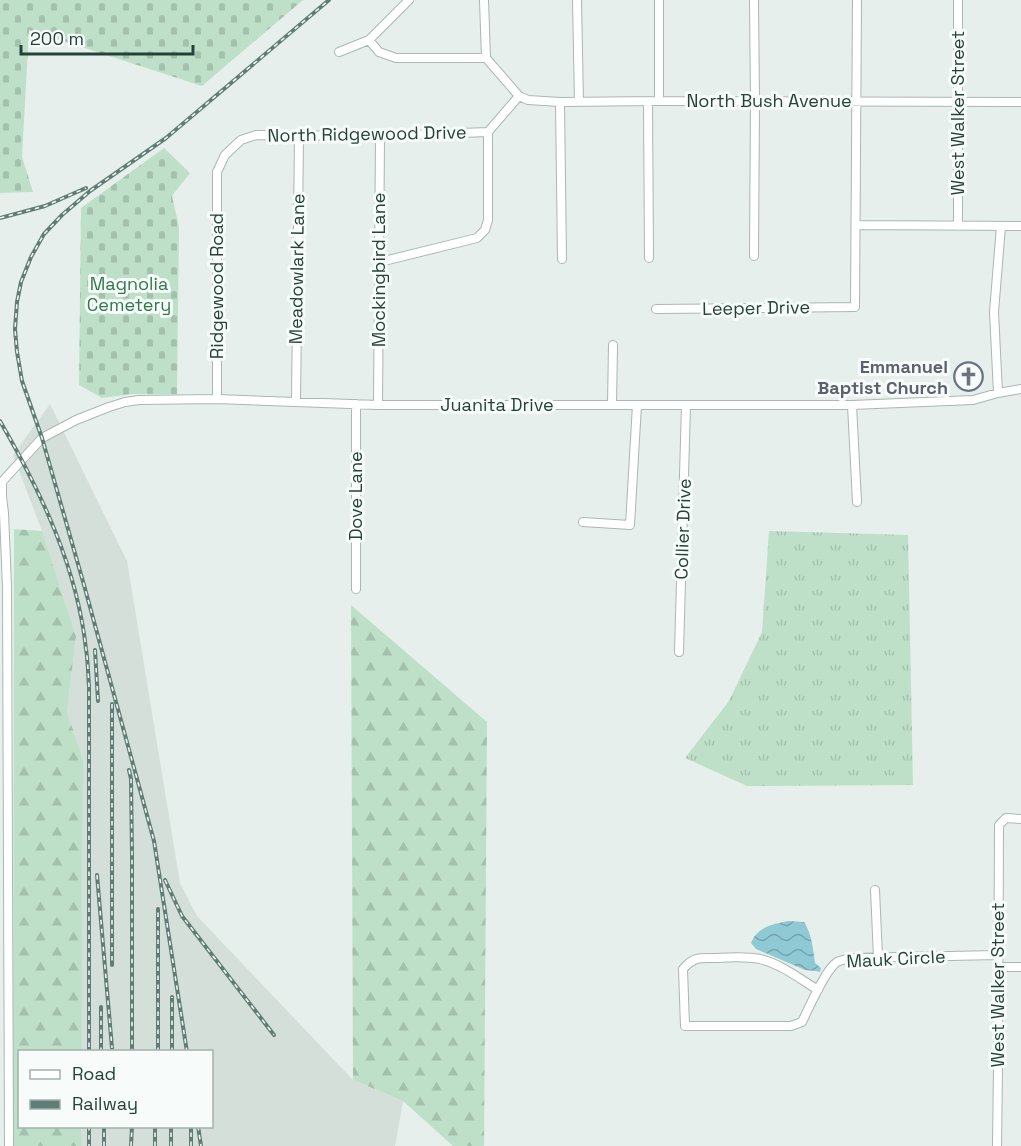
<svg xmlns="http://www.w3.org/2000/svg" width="1021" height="1146" font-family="'Space Grotesk',sans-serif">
<defs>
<pattern id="grass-tufts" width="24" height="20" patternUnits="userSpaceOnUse" patternTransform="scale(1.5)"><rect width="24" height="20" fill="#bfe0c8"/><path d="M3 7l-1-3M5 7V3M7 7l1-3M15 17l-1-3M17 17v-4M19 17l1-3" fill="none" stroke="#a4c1ad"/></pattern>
<pattern id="forest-firs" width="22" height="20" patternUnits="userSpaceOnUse" patternTransform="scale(1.5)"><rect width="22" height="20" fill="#bfe0c8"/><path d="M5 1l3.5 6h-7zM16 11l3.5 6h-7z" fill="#a4c1ad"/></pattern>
<pattern id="cemetery-stones" width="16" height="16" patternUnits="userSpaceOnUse" patternTransform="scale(1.5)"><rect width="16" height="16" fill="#bfe0c8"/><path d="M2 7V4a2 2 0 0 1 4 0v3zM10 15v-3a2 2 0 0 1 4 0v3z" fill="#a4c1ad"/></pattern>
<pattern id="water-waves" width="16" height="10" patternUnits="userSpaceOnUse" patternTransform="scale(1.5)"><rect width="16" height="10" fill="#8ec9d4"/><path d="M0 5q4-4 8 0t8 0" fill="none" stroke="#74a5ad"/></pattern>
</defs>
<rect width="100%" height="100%" fill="#e6efeb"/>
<path fill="#d4dfda" d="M50 404 127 561 180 883 197 916 353 1080 403 1101 395 1146H81V1127L212 1126V1052L82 1051 83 759 67 712 76 636 42 531 13 455Z"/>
<path fill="url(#grass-tufts)" d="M769 531 908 535 913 785 747 786 685 758 729 701 762 632Z"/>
<path fill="url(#forest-firs)" d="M14 529 42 531 76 636 67 712 83 759 82 1051 20 1052V1126L81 1127V1146H13Z
M351 605 487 722 484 1146H453L403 1101 353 1080Z"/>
<path fill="url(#cemetery-stones)" d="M0 0H303L202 86 29 30 22 157 33 192 0 193Z
M164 148 190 173 172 196 179 227 177 394H132L102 398 79 385 81 208Z"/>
<path fill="url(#water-waves)" d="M788 921 804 922C812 934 813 950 815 963L821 968 820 972 816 971 805 970 756 949 751 943C757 927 773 924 788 921Z"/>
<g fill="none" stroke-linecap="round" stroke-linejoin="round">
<defs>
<path id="minor" d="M484 0 486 58
M577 0 579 102
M369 40 409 0
M339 52 369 40 379 52 396 58H486L519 96 528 100 560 102 659 101 1021 102
M648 101 649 258
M659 101V0
M560 102 562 259
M856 225 1021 226
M958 226V0
M754 256 755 101 754 0
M380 262 477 238 485 230 488 220V132
M656 309 855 307 857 0
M998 393 994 312 1001 226
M217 399V172L225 155 241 140 256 135 380 136 488 132 519 96
M296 402 299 136
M356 404V589
M378 405 380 136
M612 405 613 345
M852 405 857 502
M2 483V497L4 513 7 587 9 1146
M0 484 42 438 76 420 109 407 125 402 139 400 217 399 378 405H852L973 400 998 393 1021 389
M583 522 630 525 637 405
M679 652 686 405
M875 890 878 957
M998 967H1021
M818 990C800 979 781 964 760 959 745 956 731 957 717 958 701 958 694 956 683 969L685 1026H791L802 1022C809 1008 825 970 837 962 841 960 847 959 852 958L998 955
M997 1146 998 1067 999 825 1006 818 1021 819"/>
</defs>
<use href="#minor" stroke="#a8b8b2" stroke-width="10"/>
<use href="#minor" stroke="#fff" stroke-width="8"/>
<defs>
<path id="rail" d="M0 218 45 206 86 188
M0 421C41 492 77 567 86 649 88 661 88 674 89 686V1052
M95 650 98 701
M112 704V965
M129 770 131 779 132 854V1052
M97 875 112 1048
M165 880 182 916 274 1035
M101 1052V1007
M158 1052V909
M172 1052V997
M187 1052 154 841 84 585 42 438 22 381 17 352 15 329 17 302 21 282 31 257 44 234 62 215 90 191 166 138 329 0
M89 1126V1146
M198 1126 201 1146
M104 1146V1126
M131 1146 132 1126
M155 1146V1126
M171 1146V1126
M191 1146V1126"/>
</defs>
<use href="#rail" stroke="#5f7d75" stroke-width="4"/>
<use href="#rail" stroke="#f7fbf9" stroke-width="1.5" stroke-dasharray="4.5" stroke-linecap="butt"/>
</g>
<defs>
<symbol id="church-ring" viewBox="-11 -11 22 22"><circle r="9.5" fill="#f7fbf9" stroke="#6b7280" stroke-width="1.5"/><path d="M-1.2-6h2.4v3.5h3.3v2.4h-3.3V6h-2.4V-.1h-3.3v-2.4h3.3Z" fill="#6b7280"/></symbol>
</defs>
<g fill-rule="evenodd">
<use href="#church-ring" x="952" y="360" width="33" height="33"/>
</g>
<g text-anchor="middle" stroke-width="6" stroke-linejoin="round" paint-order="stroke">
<g font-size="18" fill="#24423a" stroke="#f7fbf9">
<text x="769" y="107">North Bush Avenue</text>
<text transform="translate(958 113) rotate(-90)" y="6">West Walker Street</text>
<text transform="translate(367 134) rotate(-1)" y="6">North Ridgewood Drive</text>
<text transform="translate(297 269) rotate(-89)" y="6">Meadowlark Lane</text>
<text transform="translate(379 270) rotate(-90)" y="6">Mockingbird Lane</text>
<text transform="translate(217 286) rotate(-90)" y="6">Ridgewood Road</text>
<text transform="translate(756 308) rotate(-1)" y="6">Leeper Drive</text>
<text x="497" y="411">Juanita Drive</text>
<text transform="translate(356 496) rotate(-90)" y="6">Dove Lane</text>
<text transform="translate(683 529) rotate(-88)" y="6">Collier Drive</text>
<text transform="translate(896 959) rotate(-3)" y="6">Mauk Circle</text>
<text transform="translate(998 985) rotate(-90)" y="6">West Walker Street</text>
</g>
<g font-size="18" fill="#2d7a4b" stroke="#f7fbf9">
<text x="129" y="290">Magnolia<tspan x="129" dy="21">Cemetery</tspan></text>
</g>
<g font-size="18" font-weight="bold" fill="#5b616d" stroke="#f7fbf9" text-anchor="end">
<text x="948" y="373">Emmanuel<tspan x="948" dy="21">Baptist Church</tspan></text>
</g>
</g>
<rect x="18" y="1050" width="195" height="78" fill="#f7fbf9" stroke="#a3b1ad" stroke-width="1.5"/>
<rect x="30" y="1070" width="30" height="9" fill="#ffffff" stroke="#a3b1ad" stroke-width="1.5"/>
<text x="72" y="1080" font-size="18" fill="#24423a">Road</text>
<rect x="30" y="1100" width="30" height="9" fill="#5f7d75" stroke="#a3b1ad" stroke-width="1.5"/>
<text x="72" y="1110" font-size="18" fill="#24423a">Railway</text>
<path d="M21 45v9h172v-9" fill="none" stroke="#24423a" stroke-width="3"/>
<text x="30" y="45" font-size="18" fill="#24423a" stroke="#f7fbf9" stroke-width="4.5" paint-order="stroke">200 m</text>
</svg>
